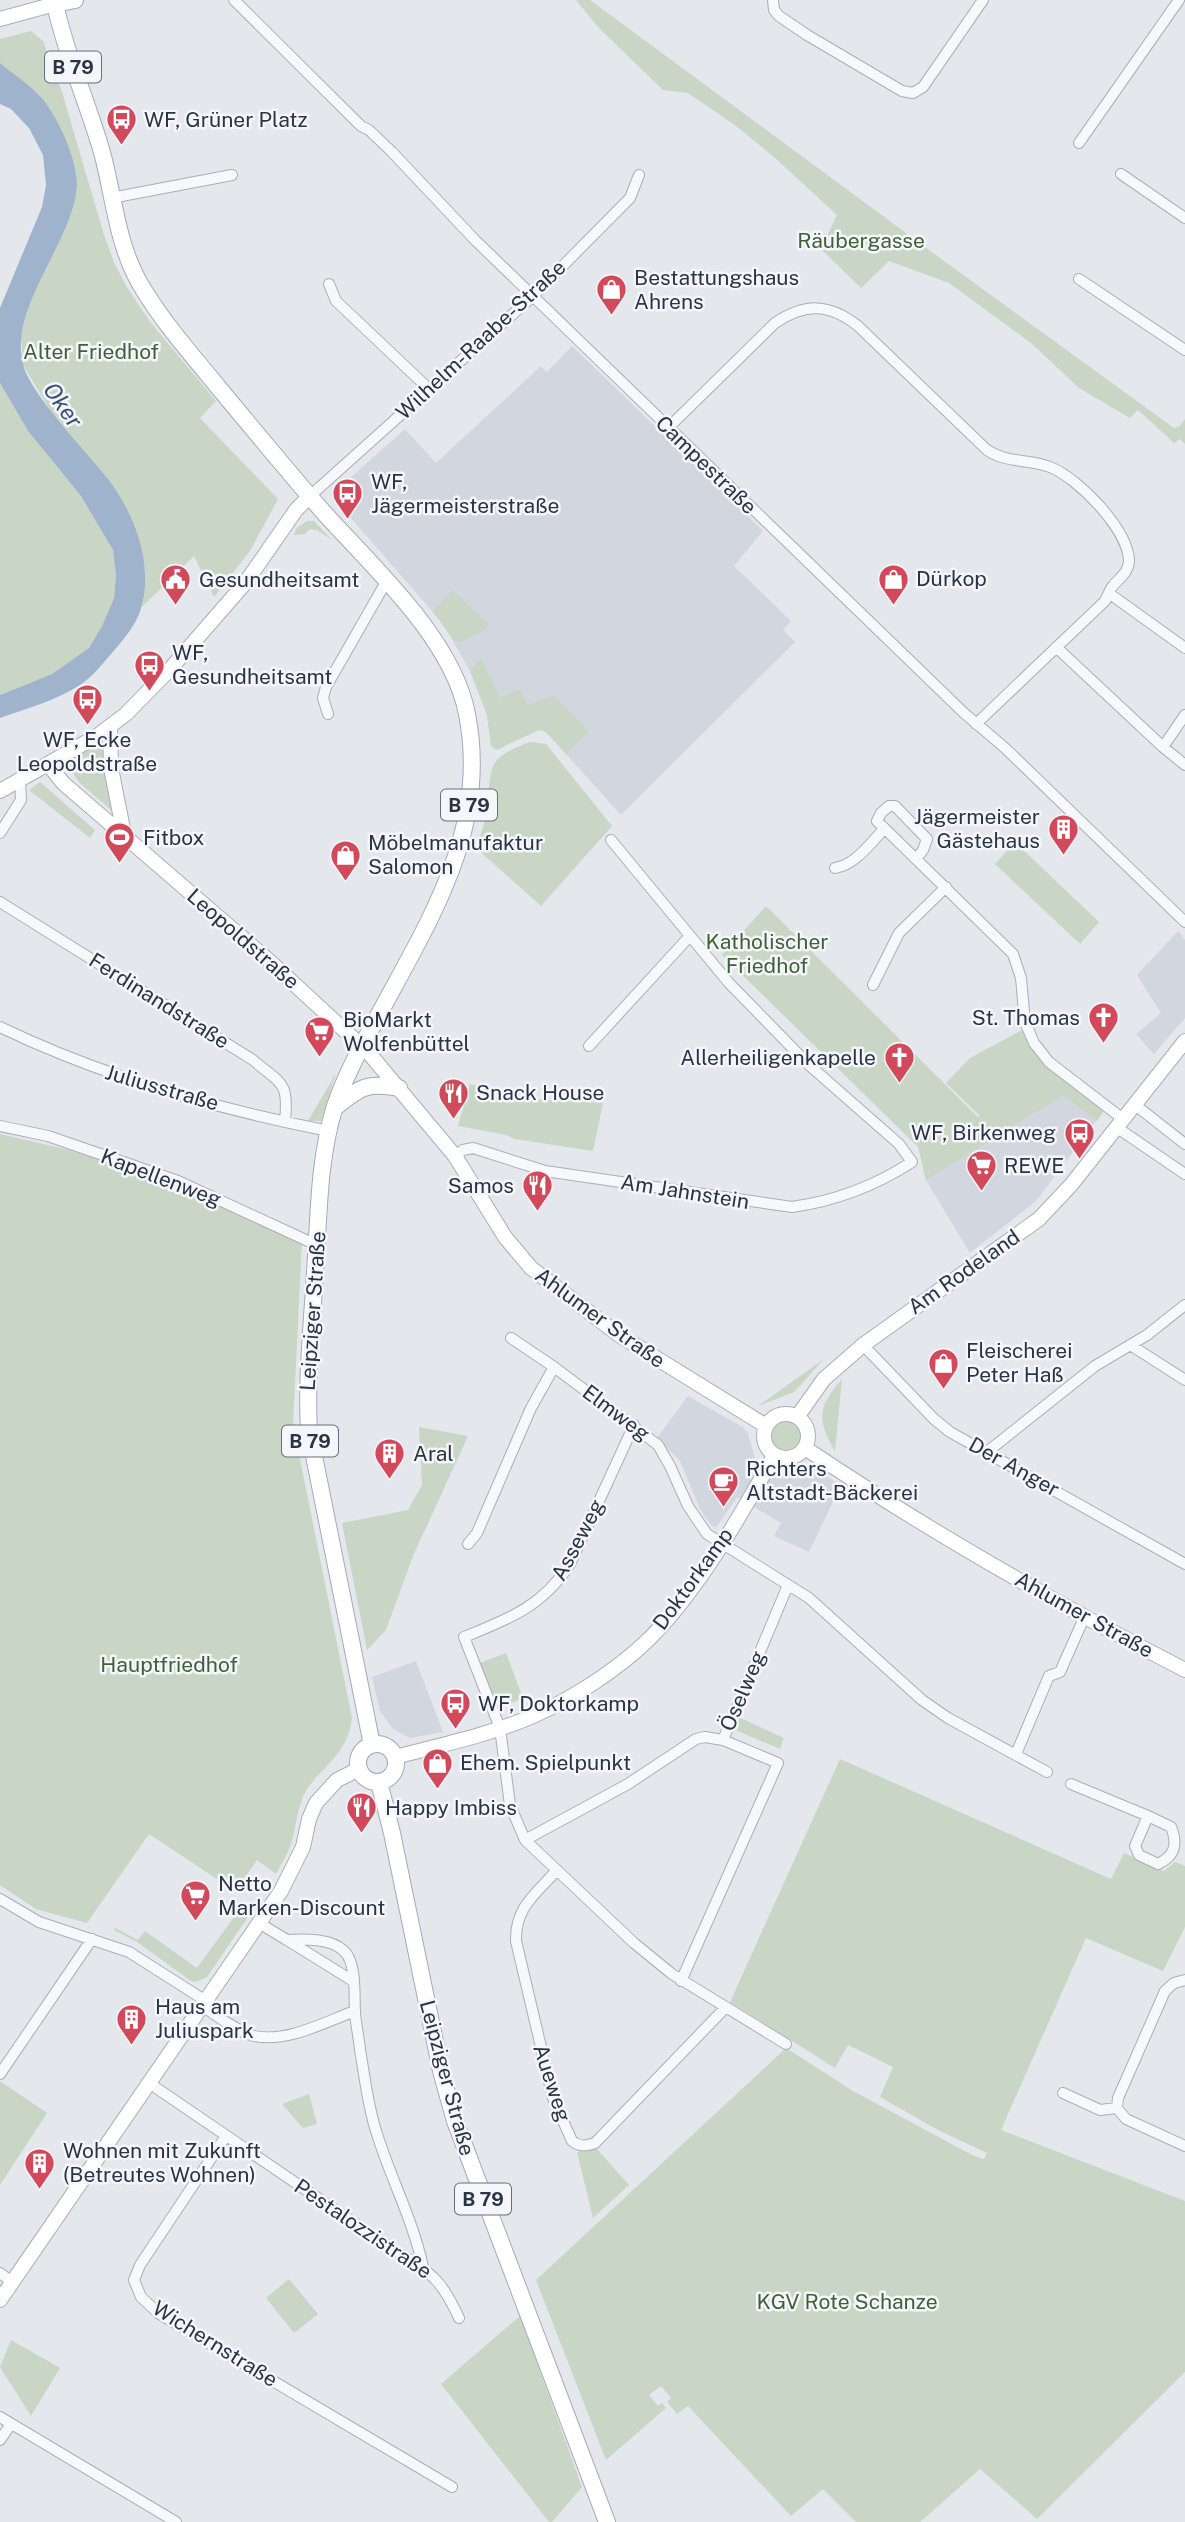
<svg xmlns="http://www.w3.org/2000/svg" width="1185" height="2522" font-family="'Public Sans',sans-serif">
<rect width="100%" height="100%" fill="#e4e7ec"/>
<path fill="#d2d6de" d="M572 346 763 531 734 566 791 621 783 630 795 642 621 815 546 732 539 730 512 741 502 748 496 750 491 746 487 715 480 694 470 671 444 625 331 495 405 429 436 463 541 366 547 372Z
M1178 931 1185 940V1018L1154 1054 1136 1034 1161 1013 1137 975Z
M1064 1087 1101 1115 1036 1201 970 1253 926 1180 923 1168Z
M688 1396 744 1428 748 1434 756 1462 777 1476 809 1467 841 1485 809 1552 774 1536 781 1523 737 1497 716 1528 711 1525 700 1509 680 1461 657 1438Z
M416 1661 443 1732 410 1738 392 1728 380 1711 372 1677Z"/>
<path fill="#c9d6c5" d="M576 0H590L929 250 1174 428 1180 426 1185 419V444L1180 439 1174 443 1138 410 1130 418 1079 388 1031 343 949 283 889 261 861 288 821 249 837 215 774 157 736 126 688 93 663 90 599 28Z
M31 31 43 41 62 92 104 235 114 262 126 286 151 323 216 401 200 418 278 499 250 551 214 597 194 556 141 608 145 568 23 365 21 336 28 305 57 245 77 192 75 169 53 115 40 95 0 63V39Z
M0 383 28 431 81 496 113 550 116 575 114 598 102 626 89 648 52 674 0 695Z
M307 521H314L332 540 317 530 310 529 305 534 294 535 297 528Z
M453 590 488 624 487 629 460 642 453 640 433 611Z
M481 659 500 698 519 689 528 705 553 695 589 731 566 754 546 732 539 730 496 750 491 746 487 715 470 671Z
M530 742 546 744 612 826 541 906 476 848C480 836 485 823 487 810 492 767 484 759 530 742Z
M110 743 120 818 80 783 65 763 99 744Z
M40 782 95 830 90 838 29 790Z
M1015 842 1099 922 1080 944 995 864Z
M766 906 978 1117 980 1116 946 1083 970 1058 1022 1030C1036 1067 1074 1087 1105 1109L1097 1121 1063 1095 926 1180 918 1147 722 955Z
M336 1073 321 1121H308Z
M470 1084 536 1099 603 1103 593 1151 515 1139 506 1135 458 1126Z
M0 1134 69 1150 176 1184 302 1242 293 1424 352 1718C348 1751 328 1762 309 1786 297 1803 297 1825 291 1844 288 1854 281 1864 276 1874L257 1860 235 1891 149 1834 87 1923 36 1909 0 1885Z
M824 1359 794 1392 758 1406Z
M842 1379 835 1451C816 1419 818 1407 842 1379Z
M770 1435a16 16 0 1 1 32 0a16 16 0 1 1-32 0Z
M419 1427 468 1436 413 1556 386 1630 367 1650 342 1523 408 1510 422 1485Z
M506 1653 523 1698 493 1710 475 1665Z
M736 1716 784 1738 780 1749 731 1728Z
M840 1759 1111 1879 1124 1853 1164 1871 1175 1862 1185 1866V1927L1163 1971 1086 1938 1001 2130 1185 2201V2372L1037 2519 980 2469 920 2522H856L823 2489 791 2516 688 2406 677 2414 667 2402 671 2398 661 2386 649 2395 658 2406 662 2403 666 2408 606 2460 536 2280 786 2048 853 2091 974 2156 984 2159 987 2153 938 2130 880 2097 893 2067 848 2045 835 2068 730 2002Z
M239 1910 248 1917 207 1977 196 1982 191 1981 137 1942 114 1930 115 1928 138 1940 145 1931 197 1968Z
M0 2081 47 2113 0 2185Z
M309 2094 317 2124 303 2128 282 2104Z
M596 2148 629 2185 593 2218 577 2152Z
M289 2279 318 2314 294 2333 266 2298Z
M520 2316 582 2487 552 2522H549L441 2384Z
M11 2340 60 2368 31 2416 0 2367Z"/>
<path fill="#9fb4cc" d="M0 63C13 74 29 84 41 97 58 117 82 167 76 195 70 225 52 255 39 283 27 308 16 336 23 364 30 394 87 452 108 479 135 515 154 564 141 608 137 624 123 640 112 653 103 663 94 675 83 683 58 700 28 708 0 718V695L52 674 89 648 102 626 114 598 116 575 113 550 81 496 28 431 0 383V308L42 207 46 185 43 155 29 128 11 109 0 104Z"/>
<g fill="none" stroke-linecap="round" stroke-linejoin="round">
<defs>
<path id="street" d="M234 0 361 126 369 130 392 152 475 240 964 713 1005 748 1185 922
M773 0 774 10 779 16 807 35 902 91 913 93 923 87 983 0
M1079 143 1179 0
M1121 174 1185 218
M111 198 232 175
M1079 279 1185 350
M329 284 336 301 429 389
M668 428 775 323C805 303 829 303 858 326L987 450C1006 463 1029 459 1050 467 1078 478 1127 528 1129 560 1129 573 1119 578 1112 587 1109 591 1108 596 1105 601L976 724
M310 496 533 296 630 198 639 175
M1110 594 1185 648
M1056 647 1163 747 1185 765
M328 714 323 698 326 687 386 582
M1163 747 1185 715
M0 833 21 800 20 780
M916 859 923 850 927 839 895 806H889L881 813 877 821 1013 954 1021 978 1025 1022 1034 1043 1049 1062 1123 1119
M835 868C855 865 871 843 884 829
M0 902 253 1060C282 1085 289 1081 285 1122
M873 985 899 933 946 887
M0 1027C104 1077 216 1109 329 1131
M589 1046 689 937
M1134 1104 1185 1144
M0 1126 48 1136 178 1181 308 1241H317
M1116 1127 1185 1174
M455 1156 463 1150 473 1148 545 1171 792 1207C835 1201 875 1186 912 1162L899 1144 809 1065 729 983 611 840
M511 1338 554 1367 658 1445 670 1466 688 1506 707 1534 809 1598 922 1700 948 1718 1047 1772
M863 1345 934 1419 950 1432 1185 1564
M1132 1346 1185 1380
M634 1425 570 1564C543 1606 509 1619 464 1637L500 1728 510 1805 525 1840 634 1943 672 1974 786 2044
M987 1452 1095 1366 1147 1335 1185 1305
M468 1544 477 1533 531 1408 554 1367
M1016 1754 1049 1676 1060 1672 1084 1618
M1071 1784 1148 1816
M1148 1816 1171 1827C1178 1844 1175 1856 1158 1864L1139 1855 1135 1846Z
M525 1840 628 1784 696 1739 705 1737 723 1740 788 1585
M557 1870C536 1894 515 1907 516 1941L553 2098 572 2141C580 2147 586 2146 595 2143L725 2008
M0 1899 39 1922 129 1952 206 2001
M259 1923 287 1940
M1185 1980 1174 1983 1165 1991 1118 2098 1117 2108 1126 2119 1185 2146
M353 1981 287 1940C304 1939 331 1938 344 1951 357 1963 354 1997 355 2013 356 2025 359 2038 360 2050 365 2078 368 2108 377 2134 391 2179 413 2220 423 2267
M681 1981 778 1763 723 1740
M202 2006C218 2016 236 2031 254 2036 287 2043 325 2022 355 2011
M0 2074 92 1939
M149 2083 400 2254C433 2273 443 2283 459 2318
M1063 2093 1100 2110 1117 2108
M226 2136 140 2265 134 2280 141 2297 158 2313 452 2487
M0 2273 12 2282
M0 2417 176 2522
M0 2440 11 2424"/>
<path id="secondary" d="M0 19 55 4 54 0
M110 727 111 768 124 834
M48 764 63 783 267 959 368 1052 455 1156 505 1237 531 1268 619 1335 766 1426
M0 791 97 736 126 714 172 667 246 582 296 510 310 496
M764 1436a22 22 0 1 1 44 0a22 22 0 1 1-44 0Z
M797 1417 824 1379 863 1345 1039 1219 1071 1185 1185 1041
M805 1448C927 1530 1055 1603 1185 1670
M395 1757C441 1745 489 1735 533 1716 572 1699 617 1670 648 1640 698 1591 740 1516 774 1456
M0 2300 281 1891 303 1847 309 1819 316 1803 337 1780 359 1769"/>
<path id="primary" d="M75 0 55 4C66 56 89 105 103 156 115 203 118 251 145 292 166 326 193 356 218 387 254 430 289 473 326 515 375 569 453 640 467 714 490 830 428 922 376 1020 360 1048 345 1076 335 1106 318 1160 319 1217 315 1272 312 1325 306 1378 309 1431L372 1745
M337 1106C360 1087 368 1082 399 1088
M358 1763a19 19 0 1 1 38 0a19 19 0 1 1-38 0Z
M379 1782 392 1833 441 2071 455 2121 607 2522"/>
</defs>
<use href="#street" stroke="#a9aeb7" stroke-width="12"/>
<use href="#secondary" stroke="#a9aeb7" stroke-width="16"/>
<use href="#primary" stroke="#a3abb8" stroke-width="18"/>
<use href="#street" stroke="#f7f8fa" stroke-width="10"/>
<use href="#secondary" stroke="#fff" stroke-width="14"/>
<use href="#primary" stroke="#fff" stroke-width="16"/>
</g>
<defs>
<symbol id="bus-pin" viewBox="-11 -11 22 30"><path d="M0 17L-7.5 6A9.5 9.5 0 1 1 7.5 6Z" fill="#d1495b" stroke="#f4f6f9"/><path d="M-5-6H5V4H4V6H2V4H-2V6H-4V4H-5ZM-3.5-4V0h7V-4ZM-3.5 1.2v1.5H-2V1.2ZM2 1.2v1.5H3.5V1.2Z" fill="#fff"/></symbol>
<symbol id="shop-pin" viewBox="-11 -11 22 30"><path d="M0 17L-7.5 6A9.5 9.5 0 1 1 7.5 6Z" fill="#d1495b" stroke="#f4f6f9"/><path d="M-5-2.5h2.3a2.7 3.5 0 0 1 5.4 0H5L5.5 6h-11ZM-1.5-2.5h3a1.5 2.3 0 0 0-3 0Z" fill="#fff"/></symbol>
<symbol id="civic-pin" viewBox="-11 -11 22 30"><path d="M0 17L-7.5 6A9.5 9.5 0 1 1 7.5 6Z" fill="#d1495b" stroke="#f4f6f9"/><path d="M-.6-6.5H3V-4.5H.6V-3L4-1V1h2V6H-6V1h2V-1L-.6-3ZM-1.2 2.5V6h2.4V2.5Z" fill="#fff"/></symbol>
<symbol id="building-pin" viewBox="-11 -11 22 30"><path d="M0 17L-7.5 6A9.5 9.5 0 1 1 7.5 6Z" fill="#d1495b" stroke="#f4f6f9"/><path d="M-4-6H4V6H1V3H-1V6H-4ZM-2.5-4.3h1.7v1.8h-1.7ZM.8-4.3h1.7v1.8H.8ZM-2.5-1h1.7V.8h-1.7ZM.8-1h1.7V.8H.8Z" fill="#fff"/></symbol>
<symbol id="stadium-pin" viewBox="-11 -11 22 30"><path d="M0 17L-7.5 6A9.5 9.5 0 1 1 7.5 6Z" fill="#d1495b" stroke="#f4f6f9"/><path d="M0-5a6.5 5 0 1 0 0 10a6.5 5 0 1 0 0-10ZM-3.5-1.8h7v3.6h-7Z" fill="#fff"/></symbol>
<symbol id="church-pin" viewBox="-11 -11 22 30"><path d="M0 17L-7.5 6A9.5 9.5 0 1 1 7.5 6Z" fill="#d1495b" stroke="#f4f6f9"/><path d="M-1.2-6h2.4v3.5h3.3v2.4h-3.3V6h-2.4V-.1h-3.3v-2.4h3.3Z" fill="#fff"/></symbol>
<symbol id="supermarket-pin" viewBox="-11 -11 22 30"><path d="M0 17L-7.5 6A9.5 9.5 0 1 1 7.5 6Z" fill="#d1495b" stroke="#f4f6f9"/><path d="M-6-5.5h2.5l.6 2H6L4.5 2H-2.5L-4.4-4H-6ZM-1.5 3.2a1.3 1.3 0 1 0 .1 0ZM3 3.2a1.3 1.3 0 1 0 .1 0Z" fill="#fff"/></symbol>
<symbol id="restaurant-pin" viewBox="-11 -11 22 30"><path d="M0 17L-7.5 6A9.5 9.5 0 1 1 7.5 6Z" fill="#d1495b" stroke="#f4f6f9"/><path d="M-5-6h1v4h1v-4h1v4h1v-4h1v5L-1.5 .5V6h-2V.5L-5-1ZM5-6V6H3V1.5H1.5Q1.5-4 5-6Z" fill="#fff"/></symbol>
<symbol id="cafe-pin" viewBox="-11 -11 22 30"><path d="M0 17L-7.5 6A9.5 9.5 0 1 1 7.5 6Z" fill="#d1495b" stroke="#f4f6f9"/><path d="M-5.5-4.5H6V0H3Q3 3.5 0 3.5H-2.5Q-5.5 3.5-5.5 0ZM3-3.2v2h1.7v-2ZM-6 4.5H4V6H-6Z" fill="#fff"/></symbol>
</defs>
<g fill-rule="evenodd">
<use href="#bus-pin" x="104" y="102" width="35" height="47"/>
<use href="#shop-pin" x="594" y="272" width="35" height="47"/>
<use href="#bus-pin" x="330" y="476" width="35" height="47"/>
<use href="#shop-pin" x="876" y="562" width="35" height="47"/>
<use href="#civic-pin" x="158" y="562" width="35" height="47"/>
<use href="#bus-pin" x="132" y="648" width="35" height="47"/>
<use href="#bus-pin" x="70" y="682" width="35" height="47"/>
<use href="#building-pin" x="1046" y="812" width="35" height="47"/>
<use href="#stadium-pin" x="102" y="820" width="35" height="47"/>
<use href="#shop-pin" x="328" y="838" width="35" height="47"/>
<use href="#church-pin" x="1086" y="1000" width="35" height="47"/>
<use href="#supermarket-pin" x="302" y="1014" width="35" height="47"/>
<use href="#church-pin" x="882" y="1040" width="35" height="47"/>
<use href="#restaurant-pin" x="436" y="1076" width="35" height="47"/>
<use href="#bus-pin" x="1062" y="1116" width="35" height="47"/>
<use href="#supermarket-pin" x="964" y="1148" width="35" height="47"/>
<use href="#restaurant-pin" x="520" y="1168" width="35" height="47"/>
<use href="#shop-pin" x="926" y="1346" width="35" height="47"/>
<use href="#building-pin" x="372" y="1436" width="35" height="47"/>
<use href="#cafe-pin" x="706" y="1464" width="35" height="47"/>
<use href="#bus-pin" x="438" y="1686" width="35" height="47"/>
<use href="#shop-pin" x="420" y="1746" width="35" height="47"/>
<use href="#restaurant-pin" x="344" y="1790" width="35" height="47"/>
<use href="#supermarket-pin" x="178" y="1878" width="35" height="47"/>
<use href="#building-pin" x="114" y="2002" width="35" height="47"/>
<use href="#building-pin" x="22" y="2146" width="35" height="47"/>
</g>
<g text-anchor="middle" stroke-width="5" stroke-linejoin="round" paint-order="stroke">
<g fill="#f4f6f9" stroke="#676e7b" stroke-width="2">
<rect x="45" y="51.5" width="56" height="31" rx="5"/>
<rect x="441" y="789.5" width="56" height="31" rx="5"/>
<rect x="282" y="1425.5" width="56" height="31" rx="5"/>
<rect x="455" y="2183.5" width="56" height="31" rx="5"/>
</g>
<g font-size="19" font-weight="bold" fill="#2b3445">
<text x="73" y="74">B 79</text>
<text x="469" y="812">B 79</text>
<text x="310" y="1448">B 79</text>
<text x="483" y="2206">B 79</text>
</g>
<g font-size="21" fill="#2b3445" stroke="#f4f6f9" text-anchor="start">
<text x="144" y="127">WF, Grüner Platz</text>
<text x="634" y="285">Bestattungshaus<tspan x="634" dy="24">Ahrens</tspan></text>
<text x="371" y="489">WF,<tspan x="371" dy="24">Jägermeisterstraße</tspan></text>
<text x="916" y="586">Dürkop</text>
<text x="199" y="587">Gesundheitsamt</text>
<text x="172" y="660">WF,<tspan x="172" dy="24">Gesundheitsamt</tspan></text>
<text x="87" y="747" text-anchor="middle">WF, Ecke<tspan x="87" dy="24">Leopoldstraße</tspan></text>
<text x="1040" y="824" text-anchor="end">Jägermeister<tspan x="1040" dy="24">Gästehaus</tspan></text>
<text x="143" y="845">Fitbox</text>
<text x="368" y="850">Möbelmanufaktur<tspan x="368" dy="24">Salomon</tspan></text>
<text x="1080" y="1025" text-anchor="end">St. Thomas</text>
<text x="343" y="1027">BioMarkt<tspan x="343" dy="24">Wolfenbüttel</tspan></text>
<text x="876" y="1065" text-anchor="end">Allerheiligenkapelle</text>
<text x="476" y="1100">Snack House</text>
<text x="1056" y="1140" text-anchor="end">WF, Birkenweg</text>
<text x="1004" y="1173">REWE</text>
<text x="514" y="1193" text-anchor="end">Samos</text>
<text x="966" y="1358">Fleischerei<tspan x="966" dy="24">Peter Haß</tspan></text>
<text x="413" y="1461">Aral</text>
<text x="746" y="1476">Richters<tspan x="746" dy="24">Altstadt-Bäckerei</tspan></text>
<text x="478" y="1711">WF, Doktorkamp</text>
<text x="460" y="1770">Ehem. Spielpunkt</text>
<text x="385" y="1815">Happy Imbiss</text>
<text x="218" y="1891">Netto<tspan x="218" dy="24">Marken-Discount</tspan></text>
<text x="155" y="2014">Haus am<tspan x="155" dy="24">Juliuspark</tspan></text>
<text x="63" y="2158">Wohnen mit Zukunft<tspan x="63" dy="24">(Betreutes Wohnen)</tspan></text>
</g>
<g font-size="21" fill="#3f6138" stroke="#f4f6f9">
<text x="861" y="248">Räubergasse</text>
<text x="91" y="359">Alter Friedhof</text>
<text x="767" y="949">Katholischer<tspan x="767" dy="24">Friedhof</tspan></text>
<text x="169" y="1672">Hauptfriedhof</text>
<text x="847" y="2309">KGV Rote Schanze</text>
</g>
<g font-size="21" fill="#2b3445" stroke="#f4f6f9">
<text transform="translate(481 340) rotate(-43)" y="7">Wilhelm-Raabe-Straße</text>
<text transform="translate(706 465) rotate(44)" y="7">Campestraße</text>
<text transform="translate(243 939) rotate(41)" y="7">Leopoldstraße</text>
<text transform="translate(159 1001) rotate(32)" y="7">Ferdinandstraße</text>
<text transform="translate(162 1088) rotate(16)" y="7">Juliusstraße</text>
<text transform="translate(161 1178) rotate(21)" y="7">Kapellenweg</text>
<text transform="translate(685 1192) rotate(9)" y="7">Am Jahnstein</text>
<text transform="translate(964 1272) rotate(-35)" y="7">Am Rodeland</text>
<text transform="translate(313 1311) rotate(-86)" y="7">Leipziger Straße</text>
<text transform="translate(600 1318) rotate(36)" y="7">Ahlumer Straße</text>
<text transform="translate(616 1413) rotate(37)" y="7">Elmweg</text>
<text transform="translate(1014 1467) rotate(29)" y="7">Der Anger</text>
<text transform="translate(578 1540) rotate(-62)" y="7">Asseweg</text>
<text transform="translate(693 1579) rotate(-54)" y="7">Doktorkamp</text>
<text transform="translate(1084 1615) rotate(29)" y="7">Ahlumer Straße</text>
<text transform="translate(743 1691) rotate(-67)" y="7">Öselweg</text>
<text transform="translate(447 2078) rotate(75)" y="7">Leipziger Straße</text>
<text transform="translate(552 2083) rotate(72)" y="7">Aueweg</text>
<text transform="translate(363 2229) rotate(34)" y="7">Pestalozzistraße</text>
<text transform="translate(215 2344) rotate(32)" y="7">Wichernstraße</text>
</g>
<g font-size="23" font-style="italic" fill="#34527a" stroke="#f4f6f9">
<text transform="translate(63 405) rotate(55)" y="8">Oker</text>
</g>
</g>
</svg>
